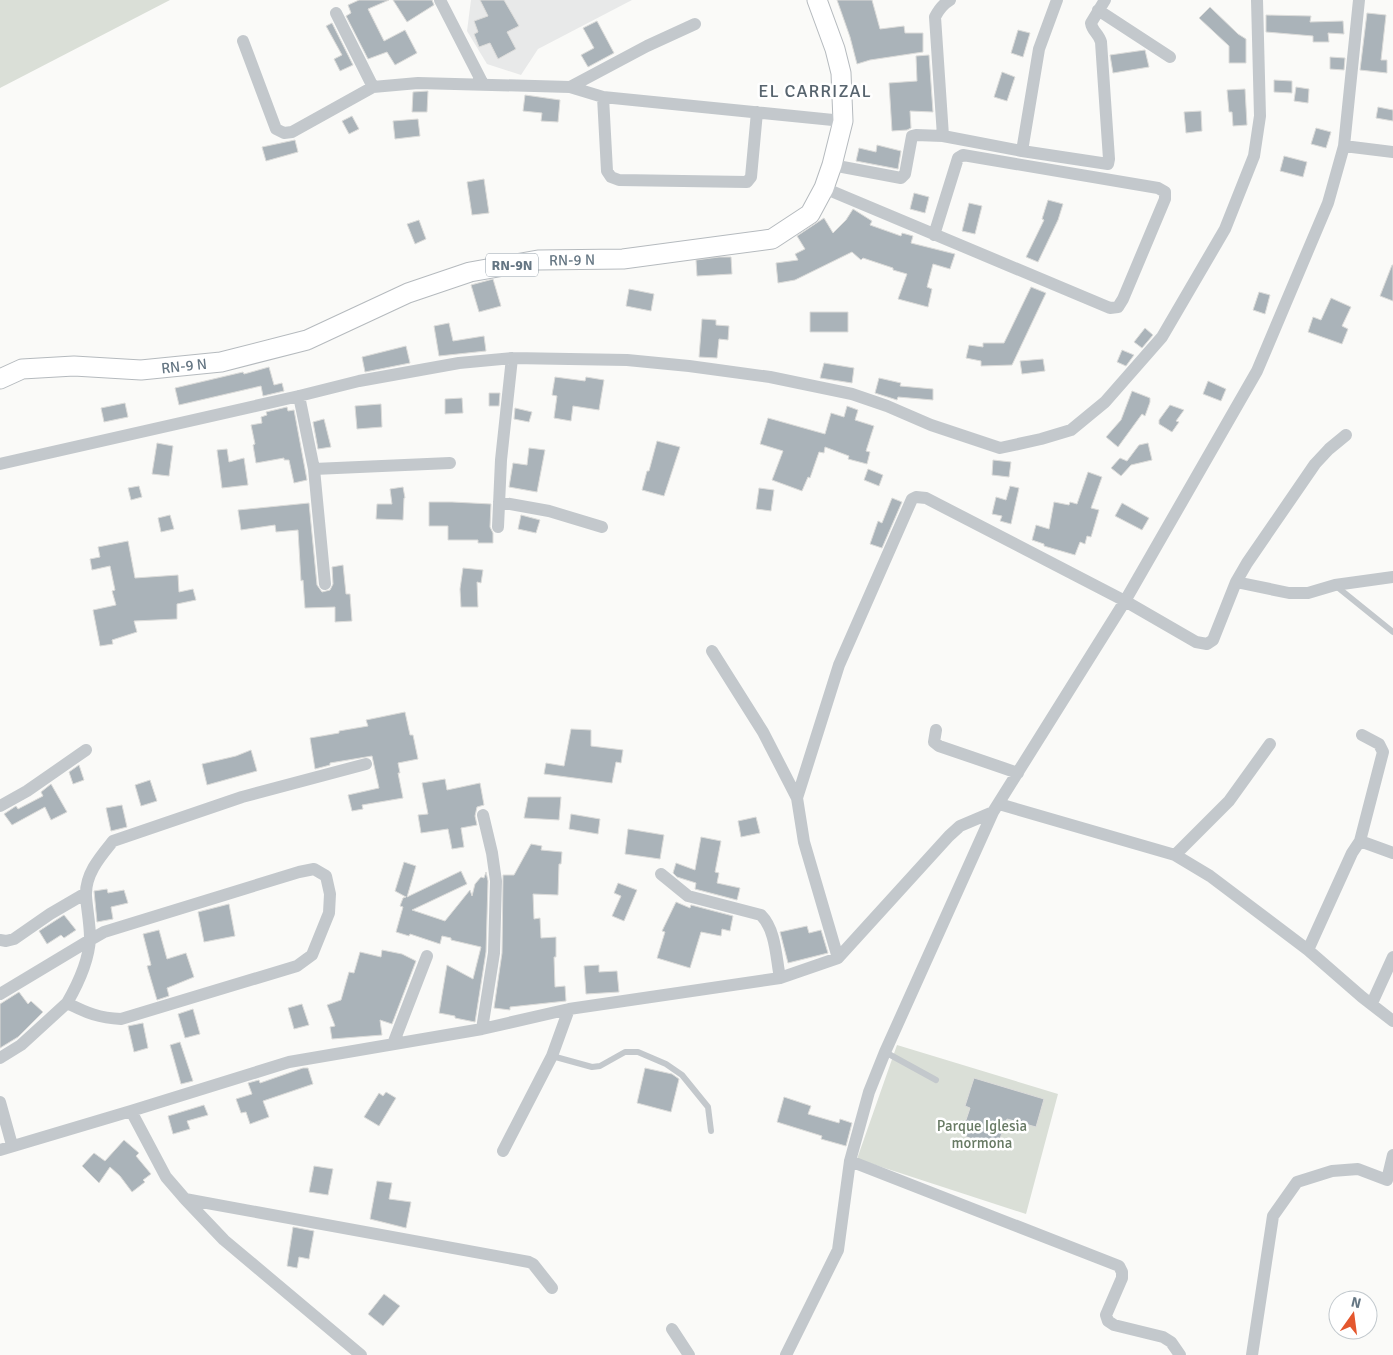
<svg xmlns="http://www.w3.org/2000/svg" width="1393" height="1355" font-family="Signika,sans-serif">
<rect width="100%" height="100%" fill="#fafaf8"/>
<path fill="#e8e9e9" d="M471 0H632L538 49 521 75 487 64 467 31Z"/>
<path fill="#dadfd7" d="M0 0H170L0 88Z
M897 1045 1058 1094 1026 1214 857 1159Z"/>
<path fill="#aab3b9" stroke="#dcdcda" d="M359 0H389L368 9 384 41 405 30 417 53 395 65 387 52 368 59 346 16 351 13 348 5Z
M393 0H432L434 5 407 22Z
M480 0H504L519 26 507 32 516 49 498 59 490 43 479 47 474 34 478 32 474 21 488 16Z
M837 0H872L880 29 904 26 905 33H923V52L870 60 857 64 850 37Z
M1210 7 1238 34 1246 39V63H1229V46L1199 18Z
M1367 13 1386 15 1381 60H1387V73L1360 70Z
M1266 15 1311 16 1310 22 1343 21 1344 34 1328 33 1329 42H1313V36L1266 32Z
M597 21 614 53 588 67 581 55 594 48 583 28Z
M332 23 353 65 340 71 334 59 342 55 326 26Z
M1018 30 1030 33 1023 57 1011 53Z
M1145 50 1149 67 1113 73 1110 55Z
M929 55 933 112 910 111 911 128 907 130 892 131 889 83 917 81 916 56Z
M1330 57 1345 58 1344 70 1330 69Z
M1002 72 1015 77 1007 101 994 97Z
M1274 80 1292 81V93L1274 92Z
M1296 87 1309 89 1308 103 1294 101Z
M1245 89 1247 125 1233 126 1232 112H1229L1227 90Z
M428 91 427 112H412L413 92Z
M525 95 560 100 558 122 541 121 542 113 523 111Z
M1378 107 1393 110V121L1376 118Z
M1201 111 1202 131 1186 133 1184 112Z
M352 116 359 129 349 134 342 121Z
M418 119 420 136 395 139 393 121Z
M1316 128 1331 132 1326 148 1311 144Z
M295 140 298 152 266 161 262 147Z
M877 145 901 151 898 169 856 161 859 148 876 152Z
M1284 156 1307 162 1303 177 1280 171Z
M484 179 489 213 472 215 467 182Z
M914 193 929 197 925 213 910 209Z
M1048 200 1063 204 1058 220 1038 262 1026 257 1044 220 1042 219Z
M969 203 982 206 975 234 962 231Z
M853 209 872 221 870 225 901 236 902 233 913 236 911 243 955 254 950 269 933 264 927 287 932 289 928 307 898 299 907 274 893 270V268L863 258 861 260 852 252 795 280 778 283 776 263 798 260 795 254 805 249 797 236 824 218 833 233 846 220Z
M419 220 426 239 415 244 407 224Z
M719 257H731L732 274 697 276 696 260Z
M1392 265H1393V301L1380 296Z
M493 279 501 306 479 312 471 285Z
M1031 287 1046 293 1012 365 981 366V361L966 358 969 345 983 347V343H1004Z
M629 289 654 294 651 311 626 306Z
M1259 292 1270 295 1265 314 1253 310Z
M1331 298 1351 307 1342 326 1348 329 1342 344 1308 332 1313 317 1321 320Z
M810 312H848V332H810Z
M702 319 716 320V325L729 326 728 340 719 339 717 358 699 357Z
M449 323 453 341 484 336 486 351 439 356 434 326Z
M1145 328 1153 335 1142 348 1134 342Z
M406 346 410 363 365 372 362 357Z
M1122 350 1134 355 1126 366 1117 362Z
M1043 359 1045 371 1022 374 1020 361Z
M824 363 854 368 852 383 820 378Z
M269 367 274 385 282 383 284 391 263 396 261 386 179 405 175 388 243 372 244 374Z
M555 377 585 381 586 377 604 380 599 410 573 406 571 421 554 418 557 396 552 395Z
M879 378 901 383 900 386 933 389V400L898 397 897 400 875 393Z
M1208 381 1226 389 1221 401 1203 394Z
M1132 391 1150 398V402L1145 416 1142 414 1118 447 1106 437 1121 420Z
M489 393H500L499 406H489Z
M462 398 463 413 445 414V399Z
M125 403 128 417 104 422 101 408Z
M381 404 382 427 357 429 355 406Z
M1170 405 1184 410 1176 421 1179 422 1172 432 1159 424V420Z
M847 406 858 410 855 420 874 426 866 451 870 452 867 464 848 459 849 456 825 447 824 453 819 452 810 478 808 477 802 491 772 480 783 451 760 444 768 418 825 434 831 413 844 417Z
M287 407 288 411 294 410 307 480 294 483 289 460H284V458L256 463 253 445 255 444 251 425 262 423 261 417 267 415 266 412Z
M515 408 532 412 529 422 514 419Z
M324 419 331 447 318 449 313 422Z
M657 441 680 447 664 496 642 490 647 471H649Z
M157 443 173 446 169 476 152 474Z
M1148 443 1152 460 1131 465 1121 476 1111 468 1120 458 1127 461 1139 445Z
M529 448 545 450 537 492 509 487 513 463 527 465Z
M227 449 229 462 244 458 248 485 222 488 217 450Z
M993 460 1011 462 1009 477 992 475Z
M868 469 883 475 879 486 864 480Z
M1088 472 1102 477 1091 508 1099 510 1091 537 1087 536 1085 544 1080 542 1075 555 1044 546V544L1032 540 1036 525 1049 529 1054 502 1069 505 1070 502 1077 504Z
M139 486 142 497 131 500 128 488Z
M1010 486 1019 488 1011 524 1000 521 1002 516 992 514 996 497 1006 500Z
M403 487 405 498H404L403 520 376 519 377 504H392L390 489Z
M759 488 774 490 771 511 756 509Z
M892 498 902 502 882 548 870 544 878 521 882 523Z
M429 502H452L491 504 490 527 493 533V543H478V540H448V526H429Z
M309 503 317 585 322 592 330 590 333 584 332 567 343 565 346 594H350L352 621 335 622V607L305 608 303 580 301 581 298 530 276 532 275 525 241 530 238 510Z
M1122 503 1149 518 1142 530 1115 516Z
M170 515 174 529 161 532 158 518Z
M521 515 540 520 536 533 518 529Z
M128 541 135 578 178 575 179 592 193 589 196 600 177 604V619L134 621 137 632 112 640 113 644 100 646 93 610 116 605 112 591 115 590 110 566 92 570 90 559 100 557 98 547Z
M463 568 483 570 481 583 477 582 478 607H461L460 589Z
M405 712 410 735H413L418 759 398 763 400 773H398L403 798 362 805 363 809 352 811 348 795 379 788 372 756 330 763V765L315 769 310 738 339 733V731L368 726 366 720Z
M571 729 591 730V746L623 750 621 763 616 762 612 783 544 774 546 763 564 766Z
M251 750 257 771 207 785 202 764 236 756Z
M79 765 84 780 73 784 69 772Z
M445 779 447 790 480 783 484 805 477 807 475 816 477 825 461 828 464 847 452 849 448 829 421 833 418 815 428 814 422 783Z
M150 780 157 801 141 806 135 785Z
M51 784 67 812 51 820 45 807 12 825 4 814 16 806 18 809 43 796 41 792Z
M528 797H561L559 820 524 818Z
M122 805 127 827 111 831 106 808Z
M571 814 600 819 598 834 569 829Z
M756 817 760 833 741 837 738 821Z
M628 829 664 835 660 859 625 854Z
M701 837 721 841 715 872 719 873 717 883 740 888 737 900 695 889 696 883 677 877 673 873 676 863 695 870Z
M531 844 542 846 541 850 562 852 561 864H559L558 895 533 894 534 919 540 918 541 938 556 937V957H554L555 987 565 986 566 1001 510 1007V1010L494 1008 502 953 503 875H514Z
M404 862 416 866 407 897 461 871 467 884 412 910 445 921 470 890 472 896 475 884 481 877 484 878 486 872 488 881 486 952 475 1022 455 1018V1016L439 1013 447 965 473 979 481 947 451 940V938L442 936 440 944 410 934 409 936 396 932 403 907 400 906 403 898 406 897 395 891Z
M618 883 637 890 624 921 612 916 621 896 614 893Z
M107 889 108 893 124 890 128 903 111 907 113 919 97 922 94 891Z
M676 902 690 908 691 905 733 916 730 931 722 929 721 936 701 932 690 968 657 958 665 932 662 931Z
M229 904 235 936 204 942 198 912Z
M64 915 76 930 64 938 61 935 47 944 39 931Z
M807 926 809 933 821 930 828 953 788 963 780 932Z
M159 930 167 959 186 953 194 977 167 988 169 996 157 1000 147 966 151 965 143 934Z
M382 950 402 954 416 961 392 1024 380 1020 382 1035 332 1039 330 1027 335 1026 327 1005 341 1000 349 972 354 973 360 952 381 957Z
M599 965V972L617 971 619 992 586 994 584 966Z
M19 992 28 1004 31 1001 43 1012 18 1037 0 1048V1004Z
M302 1004 309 1025 294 1029 288 1008Z
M193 1009 200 1034 185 1038 178 1014Z
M143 1023 148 1048 134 1052 128 1026Z
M180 1042 193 1081 181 1084 170 1045Z
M303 1068H308L313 1084 263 1101 269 1117 250 1124 246 1112 241 1113 236 1099 252 1094 248 1083 259 1080 260 1083Z
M645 1068 672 1074 679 1079 671 1112 637 1103Z
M974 1078 1044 1099 1036 1127 1007 1119 997 1147 961 1135 970 1108 965 1106Z
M386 1092 396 1098 379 1126 364 1117 379 1093 383 1096Z
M784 1097 811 1106 808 1114 839 1123 840 1119 852 1123 846 1146 821 1139 822 1136 777 1122Z
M204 1105 208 1115 187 1121 190 1129 173 1134 168 1116Z
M124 1140 139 1153 136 1156 151 1174 143 1180 145 1182 132 1192 120 1176 110 1167 99 1183 82 1166 94 1153 105 1161Z
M314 1166 333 1169 328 1195 309 1192Z
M377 1181 392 1183 389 1199 411 1202 406 1228 370 1219Z
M293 1227 314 1231 309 1259 299 1257 297 1268 287 1266Z
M384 1294 400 1306 383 1326 368 1314Z"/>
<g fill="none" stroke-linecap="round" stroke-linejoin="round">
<defs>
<path id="primary" d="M0 379 22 369 74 366 141 370 221 362 307 340 408 293 470 272 538 260 623 259 772 239 810 214 824 188 832 165 843 121 841 73 835 49 817 0"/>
</defs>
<use href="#primary" stroke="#b5babe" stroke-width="21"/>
<path stroke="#c3c8cc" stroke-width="6" d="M1336 586 1393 632
M885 1052 936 1080
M552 1056 592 1067 600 1066 625 1052H638L666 1064 682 1075 708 1107 711 1131"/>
<path stroke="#c3c8cc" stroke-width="12" d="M440 0 483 84
M1098 10 1170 57
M336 13 373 87
M243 41 276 129 284 133 292 132 373 87 418 83 570 87 603 97 843 121
M570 87 647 46 695 24
M603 97 607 171 611 177 619 180 747 182 751 177 757 112
M943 136 935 17C939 9 943 4 950 0
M1344 146 1393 152
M1022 151 1039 49 1057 0
M832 165 901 178 905 174 912 136 916 135 943 136 1022 151 1108 164 1109 159 1101 42C1099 34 1092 31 1091 23L1105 0
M824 188 1110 308 1118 307 1123 299 1165 199V192L1158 188 963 155 958 158 934 235
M299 396 314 469 325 584
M0 464 299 396 359 381 459 363 512 358 627 360 689 366 770 377 852 394 887 406 931 425 1000 448 1041 439 1071 430 1105 402 1162 337 1225 229 1254 156 1260 116 1257 0
M314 469 450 463
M499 502 549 511 602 527
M498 527 501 460 512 358
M1236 582 1289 593H1308L1335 585 1393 577
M712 651 763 732 797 798 804 842 838 958
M936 730 934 742 939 746 1018 773
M797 798 839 665 912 499 916 497 926 498 1125 601 1196 642 1207 644 1213 640 1236 582 1247 563 1315 464 1329 449 1346 435
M999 804 1175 855 1210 876 1308 950 1362 997 1393 1021
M0 806 27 791 86 750
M1360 841 1383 752 1379 744 1362 735
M1175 855 1229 801 1270 744
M661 874 688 896 761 915C776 930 776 958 780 978
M0 940 6 941 14 939 50 914 86 893
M1308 950 1352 853 1360 841 1393 853
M0 994 90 940 104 932 299 872 314 869 326 876 330 894 329 913 312 955 297 966 121 1019C99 1018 87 1013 67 1003 78 984 89 961 90 938 90 924 87 910 86 896 85 874 100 857 113 841L242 797 366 764
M1372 1003 1393 957
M482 1029 494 953 496 881 492 853 483 815
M393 1044 427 956
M0 1058 21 1045 67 1003
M0 1102 12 1145
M131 1111 166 1177 185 1199 224 1240 361 1355
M0 1150 131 1111 289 1062 482 1029 569 1009 780 978 838 958 949 836 960 826 993 812
M503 1151 552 1056 569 1009
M850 1161 1119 1266 1122 1272V1278L1106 1315 1108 1321 1114 1325 1163 1337 1171 1342 1180 1355
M185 1199 529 1262 533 1264 552 1288
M672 1329 689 1355
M786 1355 838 1250 850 1161 869 1092 885 1052 993 812 1125 601 1257 371 1328 203 1344 146 1359 0
M1252 1355 1273 1216 1297 1182 1332 1171 1358 1169 1387 1180 1393 1155"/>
<use href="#primary" stroke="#fff" stroke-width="19"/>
</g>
<g text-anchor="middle" stroke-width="5" stroke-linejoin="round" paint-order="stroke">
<rect fill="#fff" stroke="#939fa8" stroke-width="1" x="486" y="253.5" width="52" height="23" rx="4"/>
<g font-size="14" font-weight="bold" fill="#657683">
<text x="512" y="270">RN-9N</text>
</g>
<g font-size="15" fill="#657683" stroke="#fff">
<text transform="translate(572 260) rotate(-1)" y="5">RN-9 N</text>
<text transform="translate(184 366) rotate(-6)" y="5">RN-9 N</text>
</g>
<g font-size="15" fill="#687a64" stroke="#fff">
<text x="982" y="1131">Parque Iglesia<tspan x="982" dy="17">mormona</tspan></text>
</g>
<g font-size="18" letter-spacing="1" fill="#57646e" stroke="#fff">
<text x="815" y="97">EL CARRIZAL</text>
</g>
</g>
<g transform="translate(1353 1315) rotate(14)"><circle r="24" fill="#ffffff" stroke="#c1c8cd"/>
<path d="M0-4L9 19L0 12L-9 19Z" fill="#e4572e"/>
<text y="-8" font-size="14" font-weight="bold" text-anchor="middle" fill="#657683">N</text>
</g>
</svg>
